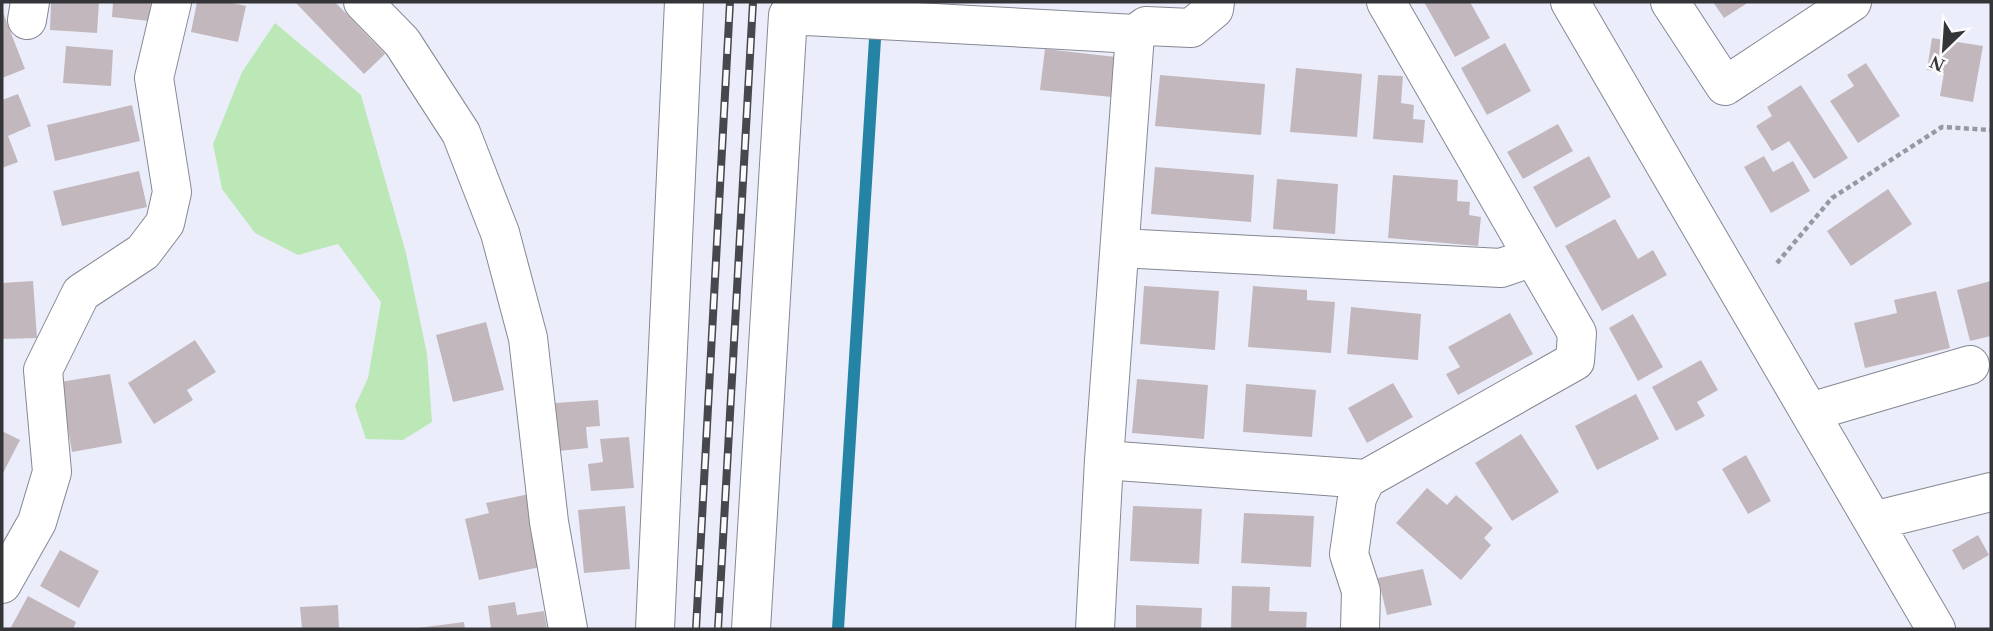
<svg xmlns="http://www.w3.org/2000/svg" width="1993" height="631" font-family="Georgia,serif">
<rect width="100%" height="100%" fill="#ebeefa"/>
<path fill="#bce7b7" d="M275 23 361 95 406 253 427 354 432 422 403 440 366 439 355 406 368 378 381 302 338 244 298 255 255 233 222 189 213 144 242 72Z"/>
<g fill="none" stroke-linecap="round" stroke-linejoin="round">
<path stroke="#2584a6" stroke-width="12" d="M838 629 876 23"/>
</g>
<path fill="#c3b7be" d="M51 2H99L97 33 50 30Z
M113 2H151L149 21 112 17Z
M197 2H228L246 6 238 42 191 32Z
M295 2H335L385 54 364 74Z
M1424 2H1470L1490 38 1455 57Z
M1713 2H1749L1724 18Z
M2 10 25 69 2 78Z
M1932 38 1983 46 1973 102 1940 96 1944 73 1927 70Z
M1505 43 1531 91 1487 115 1461 68Z
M66 46 113 50 111 86 63 83Z
M1045 49 1116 57 1112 97 1040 90Z
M1866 63 1900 116 1858 143 1830 101 1854 86 1847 75Z
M1296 68 1362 74 1357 137 1290 132Z
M1160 75 1265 84 1261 135 1155 126Z
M1378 75 1403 76 1401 103 1414 105 1413 119 1425 120 1423 143 1373 139Z
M1801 85 1848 158 1814 179 1789 141 1772 151 1756 126 1772 116 1767 107Z
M18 94 31 126 8 136 18 162 2 168V100Z
M132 105 140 141 55 161 47 125Z
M1558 124 1573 151 1523 179 1507 152Z
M1589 156 1611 197 1556 228 1533 187Z
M1764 156 1773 172 1793 161 1810 191 1771 213 1744 167Z
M1155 167 1254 175 1251 222 1151 214Z
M139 171 147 207 62 226 53 191Z
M1393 175 1458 180 1457 201 1470 202 1469 215 1481 217 1478 246 1388 238Z
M1277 179 1338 184 1335 234 1273 229Z
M1888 189 1912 224 1851 266 1827 231Z
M1615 219 1638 259 1653 250 1667 275 1602 311 1565 246Z
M33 281 37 338 2 339V283Z
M1991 281V336L1970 341 1957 290Z
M1144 286 1219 291 1215 350 1140 344Z
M1253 286 1307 290V300L1335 302 1331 353 1248 347Z
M1936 291 1950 348 1865 368 1854 323 1897 313 1894 300Z
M1351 307 1421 314 1418 360 1347 354Z
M1510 313 1533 354 1458 395 1446 374 1460 367 1448 347Z
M1633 314 1663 367 1638 381 1609 328Z
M486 322 504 390 453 402 436 335Z
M195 340 216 372 187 390 193 400 154 424 128 383Z
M1701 360 1718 390 1697 402 1705 416 1676 431 1652 387Z
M110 374 122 443 72 452 60 382Z
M1137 379 1208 385 1204 439 1132 433Z
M1393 383 1413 417 1367 443 1348 408Z
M1246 384 1316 390 1312 437 1243 432Z
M1636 394 1659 439 1597 470 1575 426Z
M598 400 600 426 586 427 588 448 559 451 555 403Z
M2 431 20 440 2 475Z
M1521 434 1559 492 1512 521 1475 463Z
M629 437 634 488 591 491 588 464 603 462 600 439Z
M1746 455 1771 501 1748 514 1722 469Z
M1427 488 1447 505 1456 495 1493 528 1484 538 1491 545 1461 580 1396 523Z
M529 494 545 566 479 580 465 519 489 513 486 503Z
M625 506 630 569 584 573 578 510Z
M1133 506 1202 509 1199 564 1130 561Z
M1244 513 1314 516 1311 567 1241 563Z
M1978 535 1989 555 1963 570 1952 550Z
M60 550 99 571 79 608 40 586Z
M1423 569 1432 605 1387 615 1378 578Z
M1232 586 1270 587 1269 611 1307 612 1306 629H1231Z
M28 596 76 622 73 629H10Z
M515 602 517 615 544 611 547 629H491L488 606Z
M338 605 339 629H302L300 607Z
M1136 605 1202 608 1201 629H1136Z
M464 622 465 629H418V628Z"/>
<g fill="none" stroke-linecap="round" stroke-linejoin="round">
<defs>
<path id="minor" d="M363 2 402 42 461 133 500 233 528 338 549 522 568 629
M1570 2 1936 629
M1670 2 1725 86 1852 2
M27 20 30 2
M1120 248 1501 268 1533 257
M1810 412 1970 365
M1104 460 1366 479
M1873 521 1991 492
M2 584 37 522 52 472 43 370 81 293 143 252 165 223 172 192 154 78 172 2
M655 629 684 2
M751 629 788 15 1135 34 1146 26 1191 28 1214 9 1215 2
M1095 629 1104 460 1135 34
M1360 629 1361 591 1349 554 1357 498 1366 479 1575 361 1577 333 1386 2"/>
</defs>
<use href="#minor" stroke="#858893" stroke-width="40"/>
<path stroke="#9799a2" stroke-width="4.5" stroke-dasharray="5 3.5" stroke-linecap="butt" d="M1777 263 1832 198 1942 127 1991 130"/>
<use href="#minor" stroke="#fff" stroke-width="38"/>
<defs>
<path id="rail" d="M696 629 730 2
M718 629 753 2"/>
</defs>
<use href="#rail" stroke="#47484d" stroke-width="8"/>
<use href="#rail" stroke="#fbfbfe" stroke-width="5" stroke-dasharray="16" stroke-linecap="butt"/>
</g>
<rect width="1993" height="631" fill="none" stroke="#343539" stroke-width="7"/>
<g transform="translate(1944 49) rotate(205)" stroke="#fbfbfe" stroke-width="5" paint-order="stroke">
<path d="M0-5L12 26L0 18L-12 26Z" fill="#343539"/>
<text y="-10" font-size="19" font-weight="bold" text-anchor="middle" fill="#343539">N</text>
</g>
</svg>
